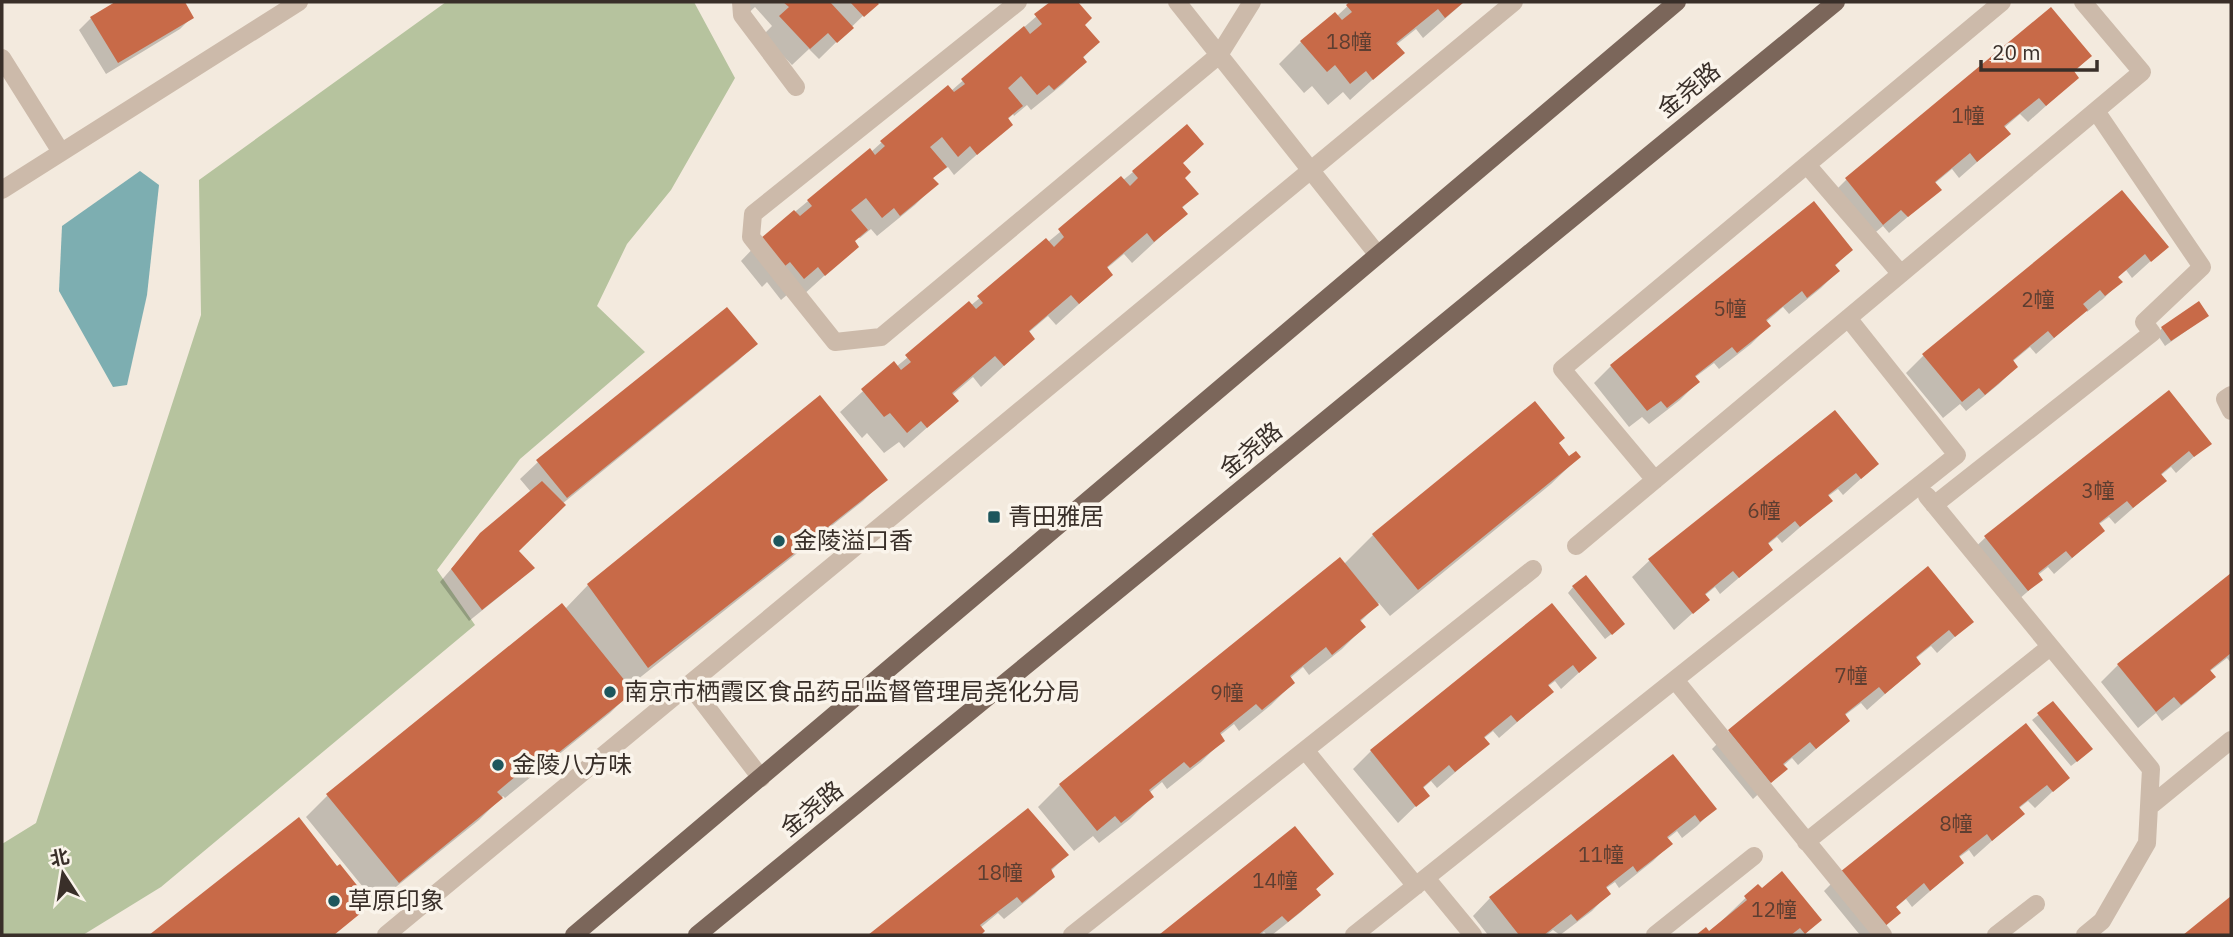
<svg xmlns="http://www.w3.org/2000/svg" width="2233" height="937" font-family="'IBM Plex Sans','Noto Sans SC',sans-serif">
<rect width="100%" height="100%" fill="#f3eade"/>
<path fill="#b6c39e" d="M446 2H694L735 78 671 190 627 244 597 306 645 352 520 459 437 570 475 625 161 887 83 935H2V844L36 823 201 315 199 180Z"/>
<path fill="#7daeb1" d="M140 171 159 185 147 295 127 385 113 387 59 291 62 226Z"/>
<path fill="#0003" d="M118 2H183L192 17 180 29 106 74 79 30 91 18Z
M745 2H875L876 3 819 59 809 49 792 65 763 35 772 26 755 7 742 19Z
M1053 2H1076L1090 18 1083 25 1098 42 1082 59 1085 62 1063 84 1031 110 1027 105 1014 116 1013 114 1007 120 1011 124 954 175 948 167 935 176 932 179 936 184 915 205 877 236 871 229 860 238 858 237 853 242 857 246 802 296 795 288 781 300 767 282 762 287 741 261 762 239 870 150 871 152 882 142 951 91Z
M1352 2H1464L1423 38 1416 29 1396 45 1402 53 1350 100 1343 92 1328 105 1312 86 1304 93 1279 64 1301 42 1337 16Z
M2051 9 2090 56 2073 73 2077 78 2028 122 2020 114 2004 128 2009 134 1959 178 1952 169 1934 184 1939 190 1889 233 1883 226 1865 241 1829 197 1846 180Z
M1182 164 1183 178 1196 194 1181 209 1185 214 1132 263 1124 254 1106 269 1111 275 1056 325 1048 316 1028 333 1033 339 981 387 973 377 952 395 957 401 904 448 899 442 884 453 867 433 862 438 840 412 893 364 896 367 1133 172Z
M2122 193 2166 247 2132 278 2126 270 2117 278 2120 282 2103 299 2087 312 2086 310 2036 354 2030 347 2012 362 2016 367 1999 384 1966 411 1960 404 1943 418 1906 373 1923 356Z
M1851 250 1834 267 1838 271 1821 288 1789 314 1783 307 1766 322 1769 326 1751 344 1719 369 1714 363 1694 378 1698 382 1680 400 1649 424 1642 417 1629 427 1594 383 1611 366Z
M2207 316 2165 346 2157 334 2162 328Z
M755 344 738 361 562 504 517 551 521 579 469 621 440 582 481 534 531 492 520 479 538 462Z
M2168 393 2209 443 2176 473 2171 467 2160 476 2164 481 2115 524 2109 517 2098 525 2103 531 2054 574 2048 567 2038 575 2041 580 2010 607 1968 554 1986 537Z
M820 398 885 479 863 501 628 687 632 691 610 713 505 798 503 796 479 820 376 903 306 817 328 795 565 609 588 585Z
M1534 404 1557 444 1569 459 1579 457 1551 484 1390 616 1379 603 1360 622 1364 627 1342 649 1309 675 1303 667 1289 679 1293 683 1271 705 1239 731 1234 724 1219 736 1223 740 1201 762 1167 789 1162 782 1149 793 1152 797 1130 819 1099 843 1093 836 1074 851 1038 807 1060 785 1344 564 1373 535Z
M1834 412 1877 464 1843 495 1838 489 1827 497 1830 501 1782 543 1777 537 1767 545 1771 550 1720 594 1715 587 1704 596 1707 600 1674 630 1632 577 1650 560Z
M1928 569 1971 622 1937 653 1931 646 1915 659 1919 664 1867 710 1861 703 1844 716 1848 721 1798 765 1792 758 1783 766 1785 769 1753 799 1712 749 1729 732Z
M2231 575V663L2227 658 2209 672 2214 677 2196 694 2162 721 2156 713 2138 728 2101 682 2118 665Z
M1573 587 1618 629 1605 639 1568 593Z
M1551 605 1595 658 1561 689 1555 681 1547 687 1552 692 1499 738 1493 731 1483 739 1488 744 1437 788 1431 781 1422 789 1427 795 1398 823 1353 769 1371 751Z
M2053 703 2085 755 2071 766 2032 720Z
M2026 725 2068 777 2035 808 2028 801 2018 809 2022 814 1974 857 1969 850 1958 858 1962 863 1912 907 1906 899 1895 908 1899 913 1876 935H1860L1824 891 1841 874Z
M1673 756 1714 809 1697 826 1682 838 1677 831 1667 839 1670 844 1653 861 1619 888 1615 882 1605 889 1609 893 1592 911 1560 935 1553 930 1546 935H1488L1473 916 1490 898Z
M1028 811 1067 855 1050 872 1053 876 1035 894 1004 919 998 913 980 928 983 931 979 935H871Z
M299 820 364 910 332 935H152Z
M1294 828 1332 874 1315 890 1319 895 1301 912 1272 935H1267L1264 932 1260 935H1161Z
M1758 886 1820 919 1804 935H1699L1705 930 1708 934Z"/>
<path fill="#c86a48" d="M115 2H185L194 18 118 63 90 17Z
M783 2H830L854 28 837 43 828 33 810 49 779 16 789 7Z
M850 2H877L879 4 864 17Z
M1050 2H1078L1092 18 1085 25 1100 42 1083 57 1087 62 1054 90 1049 85 1037 95 1021 76 1008 88 1023 106 1008 118 1013 125 977 155 970 146 958 157 942 137 930 147 947 167 933 178 939 184 900 216 894 208 882 218 866 198 851 210 868 230 855 241 859 247 825 276 818 267 804 279 790 262 785 266 761 238 794 210 800 216 812 206 807 200 870 148 875 155 885 146 880 141 948 85 954 92 965 84 961 79 1024 26 1030 34 1042 24 1034 14Z
M1349 2H1464L1445 18 1438 9 1396 43 1405 53 1373 80 1366 71 1350 84 1335 65 1327 72 1300 41 1335 12 1342 20 1352 12 1346 5Z
M2051 7 2092 56 2074 71 2079 78 2046 106 2039 98 2004 126 2011 134 1977 162 1970 153 1935 182 1942 190 1908 217 1901 210 1883 225 1845 178Z
M1187 124 1204 144 1183 163 1191 172 1185 178 1199 194 1182 207 1188 214 1154 242 1147 233 1107 267 1113 275 1079 304 1071 295 1029 331 1035 339 1004 366 995 356 952 393 959 401 927 428 921 421 907 433 890 413 884 417 861 389 894 361 901 370 911 362 905 355 969 301 976 309 983 303 977 296 1046 238 1054 247 1064 237 1058 229 1121 176 1130 186 1138 178 1132 171Z
M2122 190 2169 247 2151 262 2145 254 2118 277 2123 282 2105 296 2100 290 2083 304 2088 310 2054 338 2048 331 2013 360 2018 367 1985 395 1979 388 1962 402 1922 354Z
M1814 201 1853 250 1835 265 1840 271 1807 298 1802 291 1766 320 1771 326 1737 353 1732 347 1695 376 1700 382 1667 408 1661 401 1647 411 1610 365Z
M2199 301 2209 316 2171 341 2161 327Z
M727 307 758 344 567 498 536 460Z
M2169 390 2212 444 2194 457 2189 451 2161 474 2167 481 2133 508 2127 501 2099 523 2105 531 2072 558 2066 551 2038 573 2043 580 2028 591 1984 536Z
M820 395 888 480 648 668 587 584Z
M1535 401 1565 438 1559 443 1569 456 1576 451 1581 457 1418 590 1372 534Z
M1835 410 1879 464 1861 479 1856 473 1828 495 1833 501 1800 527 1795 521 1768 543 1773 550 1739 578 1733 571 1705 594 1710 600 1693 614 1648 559Z
M542 481 566 505 519 551 535 568 482 610 451 569 480 533Z
M1340 557 1379 605 1360 620 1366 627 1332 655 1326 647 1290 676 1295 683 1262 710 1256 704 1220 733 1225 741 1190 768 1184 762 1149 790 1154 797 1121 823 1115 816 1097 831 1059 784Z
M1928 566 1974 622 1955 637 1949 630 1916 657 1921 664 1885 694 1879 687 1845 714 1850 721 1816 749 1810 742 1783 764 1788 769 1771 783 1728 730Z
M2231 573V653L2210 670 2216 677 2181 705 2174 697 2156 712 2117 664Z
M1586 575 1625 624 1612 635 1572 586Z
M562 603 634 692 527 778 522 771 497 792 503 798 399 883 326 794Z
M1552 603 1597 658 1579 673 1573 665 1548 685 1554 692 1517 722 1511 715 1484 737 1490 744 1455 772 1449 765 1423 787 1430 796 1416 807 1370 750Z
M2053 701 2093 749 2077 762 2037 713Z
M2026 723 2070 778 2053 792 2047 785 2019 807 2025 814 1992 841 1987 834 1959 856 1964 863 1930 891 1924 883 1896 907 1901 913 1884 927 1840 872Z
M1673 754 1717 809 1700 822 1695 815 1667 837 1673 844 1637 872 1633 866 1606 887 1611 894 1577 921 1571 914 1544 935H1519L1489 897Z
M1028 808 1069 855 1051 869 1055 877 1022 903 1017 897 980 925 985 931 981 935H868Z
M299 817 337 866 340 864 372 904 334 935H149Z
M1295 826 1334 874 1316 889 1321 895 1288 922 1282 916 1258 935H1161L1160 934Z
M1782 871 1822 920 1805 934 1800 928 1791 935H1696L1706 927 1709 931 1747 900 1744 896 1758 884 1762 888Z
M2231 896V935H2183Z"/>
<g fill="none" stroke-linecap="round" stroke-linejoin="round">
<path stroke="#ccbaaa" stroke-width="18" d="M741 2 742 15 796 87
M1018 2 753 214 751 237 835 342 881 337 1219 55 1252 2
M1177 2 1378 255
M2 58 61 152
M1807 165 1901 274
M2 190 299 2
M2231 395 2225 399 2231 411
M1655 480 1562 369 2002 2
M1927 496 2151 769 2147 843 2102 921 2085 935
M1934 505 2152 333 2144 322 2202 267 2096 111
M1576 546 2142 72 2083 2
M1675 680 1883 935
M689 684 761 778
M1305 750 1416 886
M2149 807 2231 740
M1806 842 2050 647
M1426 878 1473 935
M386 935 1514 2
M1072 935 1533 569
M1354 935 1957 455 1848 318
M1655 935 1754 856
M1996 935 2036 904"/>
<path stroke="#7b665a" stroke-width="18" d="M574 935 1677 2
M697 935 1836 2"/>
</g>
<g fill="#1e565c" stroke="#faf4eb" stroke-width="2.5">
<rect x="987" y="510" width="14" height="14" rx="3.5"/>
<circle cx="779" cy="541" r="7"/>
<circle cx="610" cy="692" r="7"/>
<circle cx="498" cy="765" r="7"/>
<circle cx="334" cy="901" r="7"/>
</g>
<g text-anchor="middle" stroke-width="7" stroke-linejoin="round" paint-order="stroke">
<g font-size="21" fill="#5d3e31">
<text x="1349" y="49">18幢</text>
<text x="1968" y="123">1幢</text>
<text x="2038" y="307">2幢</text>
<text x="1730" y="316">5幢</text>
<text x="2098" y="498">3幢</text>
<text x="1764" y="518">6幢</text>
<text x="1851" y="683">7幢</text>
<text x="1227" y="700">9幢</text>
<text x="1956" y="831">8幢</text>
<text x="1601" y="862">11幢</text>
<text x="1000" y="880">18幢</text>
<text x="1275" y="888">14幢</text>
<text x="1774" y="917">12幢</text>
</g>
<g font-size="24" fill="#392f29" stroke="#faf4eb">
<text transform="translate(1689 90) rotate(-39)" y="8">金尧路</text>
<text transform="translate(1251 450) rotate(-39)" y="8">金尧路</text>
<text transform="translate(812 809) rotate(-39)" y="8">金尧路</text>
</g>
<g font-size="24" fill="#392f29" stroke="#faf4eb" text-anchor="start">
<text x="1008" y="525">青田雅居</text>
<text x="793" y="549">金陵溢口香</text>
<text x="624" y="700">南京市栖霞区食品药品监督管理局尧化分局</text>
<text x="512" y="773">金陵八方味</text>
<text x="348" y="909">草原印象</text>
</g>
</g>
<rect width="2233" height="937" fill="none" stroke="#392f29" stroke-width="7"/>
<g transform="translate(63 874) rotate(348)" stroke="#faf4eb" stroke-width="5" paint-order="stroke">
<path d="M0-5L12 26L0 18L-12 26Z" fill="#392f29"/>
<text y="-10" font-size="19" font-weight="bold" text-anchor="middle" fill="#392f29">北</text>
</g>
<path d="M1981 60v10h116v-10" fill="none" stroke="#392f29" stroke-width="3.5"/>
<text x="1992" y="60" font-size="21" fill="#392f29" stroke="#faf4eb" stroke-width="5" paint-order="stroke">20 m</text>
</svg>
